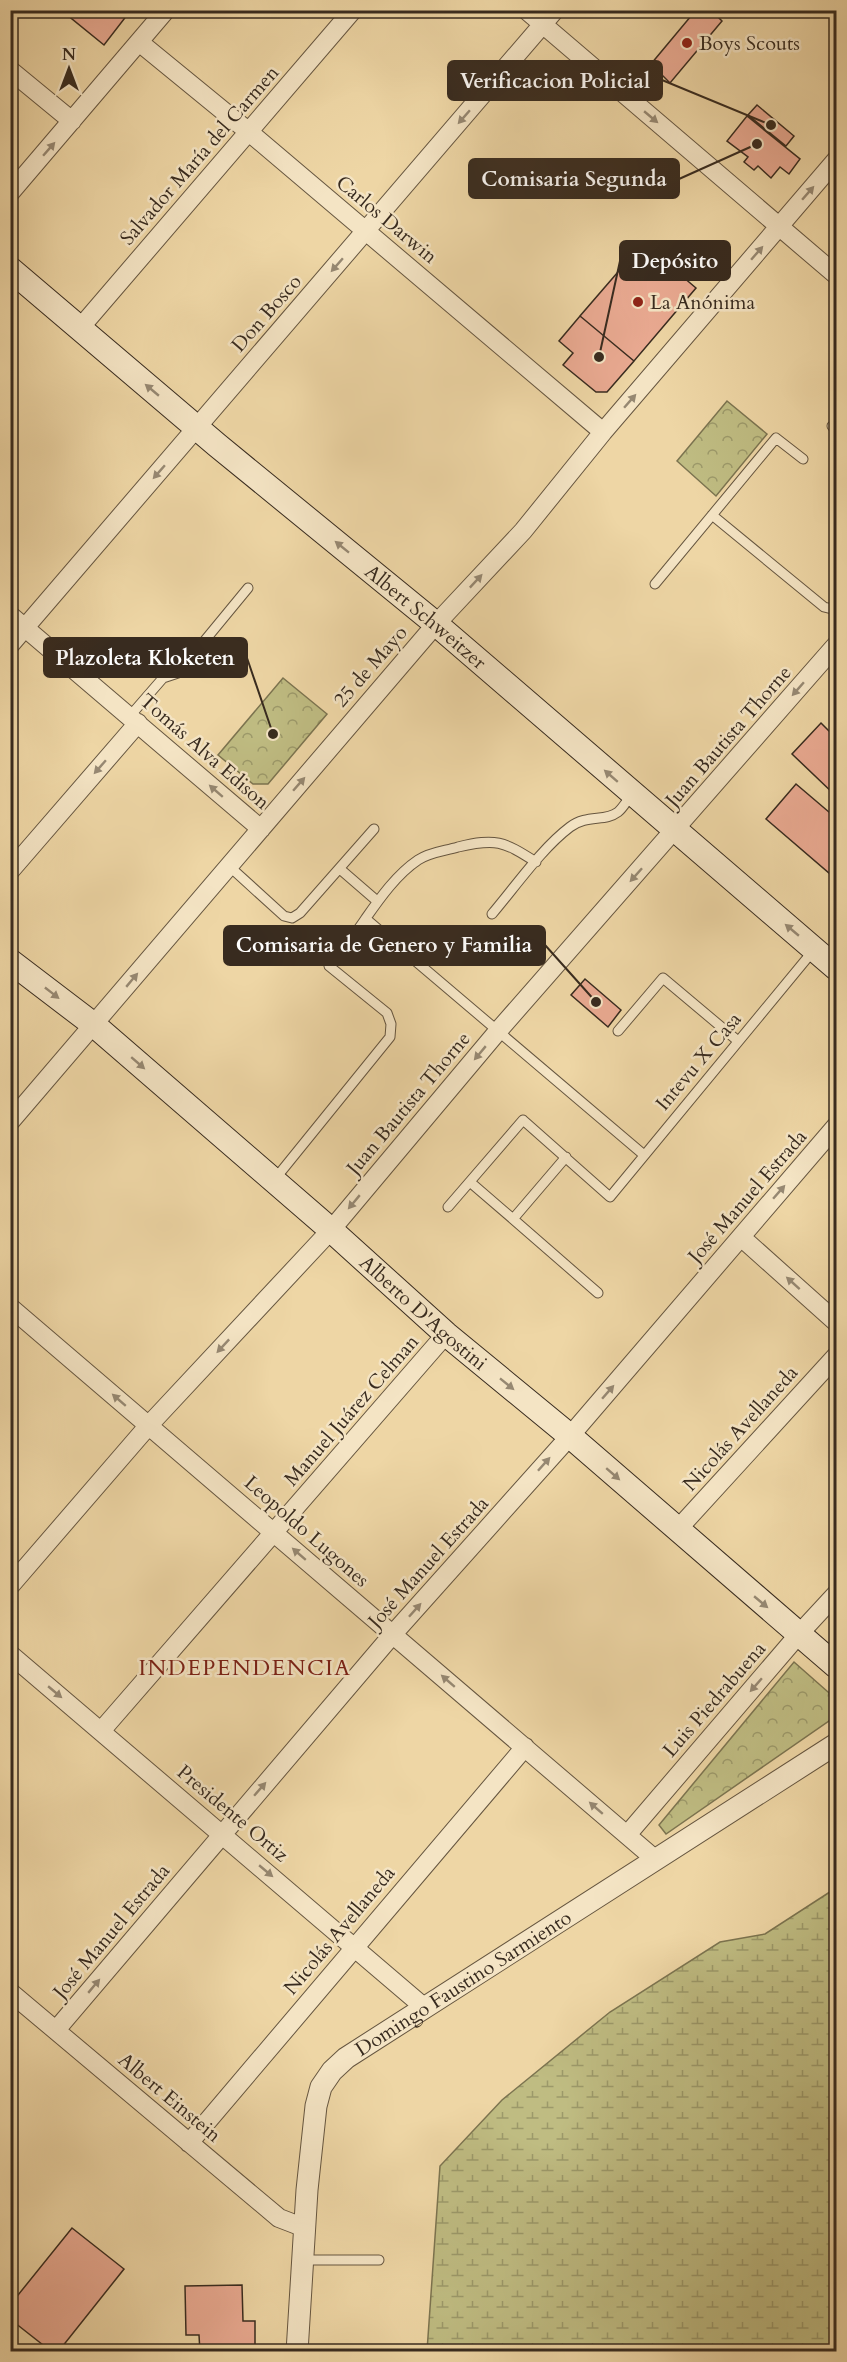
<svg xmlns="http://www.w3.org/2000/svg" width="847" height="2362" font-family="Cardo,serif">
<defs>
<pattern id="wetland-marsh" width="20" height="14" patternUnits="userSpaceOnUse" patternTransform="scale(1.5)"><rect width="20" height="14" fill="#bfbc82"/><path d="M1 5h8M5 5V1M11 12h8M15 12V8" fill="none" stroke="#9c996a"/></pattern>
<pattern id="park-crowns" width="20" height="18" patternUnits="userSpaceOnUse" patternTransform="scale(1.5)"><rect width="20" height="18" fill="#bfbc82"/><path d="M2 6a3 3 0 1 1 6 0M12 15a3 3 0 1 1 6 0" fill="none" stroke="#9c996a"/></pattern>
</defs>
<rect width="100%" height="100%" fill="#eed6a5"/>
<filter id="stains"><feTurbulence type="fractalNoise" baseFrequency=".00333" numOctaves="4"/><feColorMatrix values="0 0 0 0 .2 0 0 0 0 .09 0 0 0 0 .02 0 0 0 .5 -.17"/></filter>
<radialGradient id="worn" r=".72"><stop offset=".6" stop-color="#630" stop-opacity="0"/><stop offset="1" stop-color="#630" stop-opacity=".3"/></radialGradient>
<path fill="url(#wetland-marsh)" stroke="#7c7450" stroke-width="1.5" d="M836 1888V2351H427L440 2166 502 2100 610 2012 720 1942 765 1934Z"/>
<path fill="url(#park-crowns)" stroke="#7c7450" stroke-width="1.5" d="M727 401 767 434 716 496 677 461Z
M283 678 327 714 268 784H253L218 755Z
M794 1662 836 1699V1716L666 1834 659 1825Z"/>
<path fill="#eaaa92" stroke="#382b1f" stroke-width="1.5" d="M69 10H131L104 45 66 14Z
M696 10H711L722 21 670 83 651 64Z
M757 105 794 136 786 146 748 115Z
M747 116 800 159 789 174 780 167 771 178 758 166 754 170 744 162 748 157 727 141Z
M643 243 696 288 634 361 580 316Z
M580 316 634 361 607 392H596L563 365 573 353 559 341Z
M821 723 836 738V796L792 754Z
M796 784 836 818V879L766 819Z
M585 979 621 1010 608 1027 571 995Z
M72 2228 124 2269 58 2352H52L10 2319V2305Z
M242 2285 243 2321H255V2352H200L199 2335H186L185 2286Z"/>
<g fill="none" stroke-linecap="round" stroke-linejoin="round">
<defs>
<path id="service" d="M832 426 836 430
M712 515 824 607 836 610
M655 584 776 438 803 459
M130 716 163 678 178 673 248 588
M229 866 284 916 292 918 300 913 374 829
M340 869 377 901
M492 914C515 887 542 848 570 827 587 814 605 822 618 812 623 808 628 799 632 794
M366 919 644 1155
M618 1031 663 978 738 1041
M566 1157 513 1219 598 1293
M275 1179 390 1037 391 1024 387 1013 329 966C342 950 355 935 366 918 380 898 397 874 418 860 430 852 445 851 458 847 496 838 503 841 536 862
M470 1182 513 1219
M448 1207 523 1120 610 1197 813 951
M302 2260H379"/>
<path id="minor" d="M526 10 836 275
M139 42 249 132 603 432
M10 70 72 121
M10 193 166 10
M80 328 353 10
M10 615 261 829
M10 645 555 10
M10 871 138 723
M10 1122 436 624 523 531 603 432 836 160
M741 1237 836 1322
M10 1307 656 1860
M677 1530 836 1356
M10 1586 149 1425 331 1230 498 1031 836 645
M10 1654 425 2008
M101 1731 446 1334
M627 1835 799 1634 836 1594
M10 1992 279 2218 305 2228
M56 2030 393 1634 570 1436 836 1126
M189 2143 525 1747"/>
<g id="tertiary">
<path id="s1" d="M297 2352 307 2190 316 2106 321 2087 332 2071 346 2058 836 1744"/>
</g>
<g id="secondary">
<path id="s2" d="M10 269 217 445 436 624 836 968"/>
<path id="s3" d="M10 961 94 1025 331 1230 446 1334 570 1436 836 1666"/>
</g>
</defs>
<use href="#service" stroke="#665640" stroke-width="11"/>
<use href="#minor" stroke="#665640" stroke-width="20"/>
<use href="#tertiary" stroke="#665640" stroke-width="23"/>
<use href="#secondary" stroke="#382b1f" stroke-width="26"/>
<use href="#service" stroke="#f4e4c4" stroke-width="9"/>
<use href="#minor" stroke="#f4e4c4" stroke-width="18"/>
<use href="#tertiary" stroke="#f4e4c4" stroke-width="21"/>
<use href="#secondary" stroke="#f4e4c4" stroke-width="24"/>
</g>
<defs><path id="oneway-solid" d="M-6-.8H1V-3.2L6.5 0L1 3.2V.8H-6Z" transform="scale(1.5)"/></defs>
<g fill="#968872">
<use href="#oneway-solid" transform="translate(464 117) rotate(131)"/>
<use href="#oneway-solid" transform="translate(651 117) rotate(40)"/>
<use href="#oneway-solid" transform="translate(49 149) rotate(-49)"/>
<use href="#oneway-solid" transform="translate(808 193) rotate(-49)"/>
<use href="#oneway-solid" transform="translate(757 253) rotate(-49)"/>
<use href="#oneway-solid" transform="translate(337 265) rotate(131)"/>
<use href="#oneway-solid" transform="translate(152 390) rotate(-140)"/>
<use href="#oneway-solid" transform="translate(630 401) rotate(-49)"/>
<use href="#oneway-solid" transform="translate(159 472) rotate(131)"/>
<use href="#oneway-solid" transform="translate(342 547) rotate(-141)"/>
<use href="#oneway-solid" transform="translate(476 581) rotate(-47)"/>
<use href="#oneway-solid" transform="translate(798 689) rotate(131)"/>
<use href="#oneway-solid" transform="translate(100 767) rotate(131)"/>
<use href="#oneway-solid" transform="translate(611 776) rotate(-139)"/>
<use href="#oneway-solid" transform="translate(299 784) rotate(-49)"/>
<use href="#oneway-solid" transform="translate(216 791) rotate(-139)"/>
<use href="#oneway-solid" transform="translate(636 875) rotate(132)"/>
<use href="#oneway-solid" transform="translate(792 930) rotate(-140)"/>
<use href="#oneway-solid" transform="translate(132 980) rotate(-50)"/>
<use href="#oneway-solid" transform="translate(52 993) rotate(38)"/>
<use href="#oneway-solid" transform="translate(480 1053) rotate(130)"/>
<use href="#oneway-solid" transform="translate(138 1063) rotate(41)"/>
<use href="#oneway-solid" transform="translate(779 1192) rotate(-49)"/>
<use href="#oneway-solid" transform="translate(354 1202) rotate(130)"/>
<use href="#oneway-solid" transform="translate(793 1283) rotate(-138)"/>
<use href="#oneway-solid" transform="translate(223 1346) rotate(133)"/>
<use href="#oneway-solid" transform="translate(507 1384) rotate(39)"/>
<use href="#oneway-solid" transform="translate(608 1392) rotate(-49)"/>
<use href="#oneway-solid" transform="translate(119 1400) rotate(-139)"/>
<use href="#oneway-solid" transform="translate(544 1464) rotate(-48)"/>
<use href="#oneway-solid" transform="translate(613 1474) rotate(41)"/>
<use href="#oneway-solid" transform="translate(299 1554) rotate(-139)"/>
<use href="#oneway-solid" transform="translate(761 1602) rotate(40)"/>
<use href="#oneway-solid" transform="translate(415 1610) rotate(-48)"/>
<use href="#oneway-solid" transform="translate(448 1681) rotate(-139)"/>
<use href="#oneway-solid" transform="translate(756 1685) rotate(131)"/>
<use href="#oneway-solid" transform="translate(55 1692) rotate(40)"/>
<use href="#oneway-solid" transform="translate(260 1789) rotate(-49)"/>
<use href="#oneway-solid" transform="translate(596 1808) rotate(-139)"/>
<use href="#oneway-solid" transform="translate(266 1871) rotate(40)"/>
<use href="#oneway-solid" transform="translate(94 1986) rotate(-50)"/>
</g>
<g fill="#8f2418" stroke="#f4e4c4" stroke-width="2">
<circle cx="687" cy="43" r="6"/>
<circle cx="638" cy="302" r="6"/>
</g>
<g text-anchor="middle" stroke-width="5" stroke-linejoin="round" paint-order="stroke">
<g font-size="20" fill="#382b1f" stroke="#f4e4c4" text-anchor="start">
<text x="699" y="50">Boys Scouts</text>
<text x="650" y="309">La Anónima</text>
</g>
<g font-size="20" fill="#382b1f" stroke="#f4e4c4">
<text transform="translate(199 155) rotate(-49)" y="7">Salvador María del Carmen</text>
<text transform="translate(387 219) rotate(40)" y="7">Carlos Darwin</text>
<text transform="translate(266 313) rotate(-49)" y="7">Don Bosco</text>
<text dy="7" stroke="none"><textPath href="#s2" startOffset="542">Albert Schweitzer</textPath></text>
<text transform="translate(370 666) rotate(-49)" y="7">25 de Mayo</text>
<text transform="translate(728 736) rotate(-49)" y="7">Juan Bautista Thorne</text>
<text transform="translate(205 751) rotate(41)" y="7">Tomás Alva Edison</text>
<text transform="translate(698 1061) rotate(-50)" y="7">Intevu X Casa</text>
<text transform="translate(408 1103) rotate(-50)" y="7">Juan Bautista Thorne</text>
<text transform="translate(747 1196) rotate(-49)" y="7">José Manuel Estrada</text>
<text dy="7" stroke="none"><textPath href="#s3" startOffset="543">Alberto D'Agostini</textPath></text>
<text transform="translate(351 1410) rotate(-49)" y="7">Manuel Juárez Celman</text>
<text transform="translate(740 1428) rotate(-48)" y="7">Nicolás Avellaneda</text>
<text transform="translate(307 1531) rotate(41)" y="7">Leopoldo Lugones</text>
<text transform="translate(428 1562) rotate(-48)" y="7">José Manuel Estrada</text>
<text transform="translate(714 1699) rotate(-49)" y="7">Luis Piedrabuena</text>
<text transform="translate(233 1813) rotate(40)" y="7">Presidente Ortiz</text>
<text transform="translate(339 1930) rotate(-50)" y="7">Nicolás Avellaneda</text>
<text transform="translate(111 1931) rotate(-50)" y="7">José Manuel Estrada</text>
<text dy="7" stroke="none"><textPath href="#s1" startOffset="444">Domingo Faustino Sarmiento</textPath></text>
<text transform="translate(170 2097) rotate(40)" y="7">Albert Einstein</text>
</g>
<g font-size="22" letter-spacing="1.5" fill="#7a1f14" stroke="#f4e4c4">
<text x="245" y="1675">INDEPENDENCIA</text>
</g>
</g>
<path fill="none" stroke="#382b1f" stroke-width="2" d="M771 125L662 80M757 144L679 179M599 357L620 261M273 734L247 658M596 1002L545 945"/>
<g fill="#382b1f" stroke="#f4e4c4" stroke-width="2">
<circle cx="771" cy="125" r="6"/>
<circle cx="757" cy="144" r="6"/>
<circle cx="599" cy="357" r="6"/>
<circle cx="273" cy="734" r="6"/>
<circle cx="596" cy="1002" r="6"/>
</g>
<g fill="#382b1f" stroke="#382b1f" stroke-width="2">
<rect x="448" y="61" width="214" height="39" rx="6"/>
<rect x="469" y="159" width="210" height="39" rx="6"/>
<rect x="620" y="241" width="110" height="39" rx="6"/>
<rect x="44" y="638" width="203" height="39" rx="6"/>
<rect x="224" y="926" width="321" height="39" rx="6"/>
</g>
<g font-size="21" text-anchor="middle" font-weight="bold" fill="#fff">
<text x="555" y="88">Verificacion Policial</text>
<text x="574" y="186">Comisaria Segunda</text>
<text x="675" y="268">Depósito</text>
<text x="145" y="665">Plazoleta Kloketen</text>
<text x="384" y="952">Comisaria de Genero y Familia</text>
</g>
<rect width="847" height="2362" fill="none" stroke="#eed6a5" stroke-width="36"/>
<rect x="12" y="12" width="823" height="2338" fill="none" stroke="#382b1f" stroke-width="3"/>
<rect x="18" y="18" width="811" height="2326" fill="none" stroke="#382b1f" stroke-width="1.5"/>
<g transform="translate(69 69)" stroke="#f4e4c4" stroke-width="4.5" paint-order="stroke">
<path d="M0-4.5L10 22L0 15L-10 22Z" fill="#382b1f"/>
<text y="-9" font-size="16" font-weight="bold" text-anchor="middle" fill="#382b1f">N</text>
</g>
<rect width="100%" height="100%" filter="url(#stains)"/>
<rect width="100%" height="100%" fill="url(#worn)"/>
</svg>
